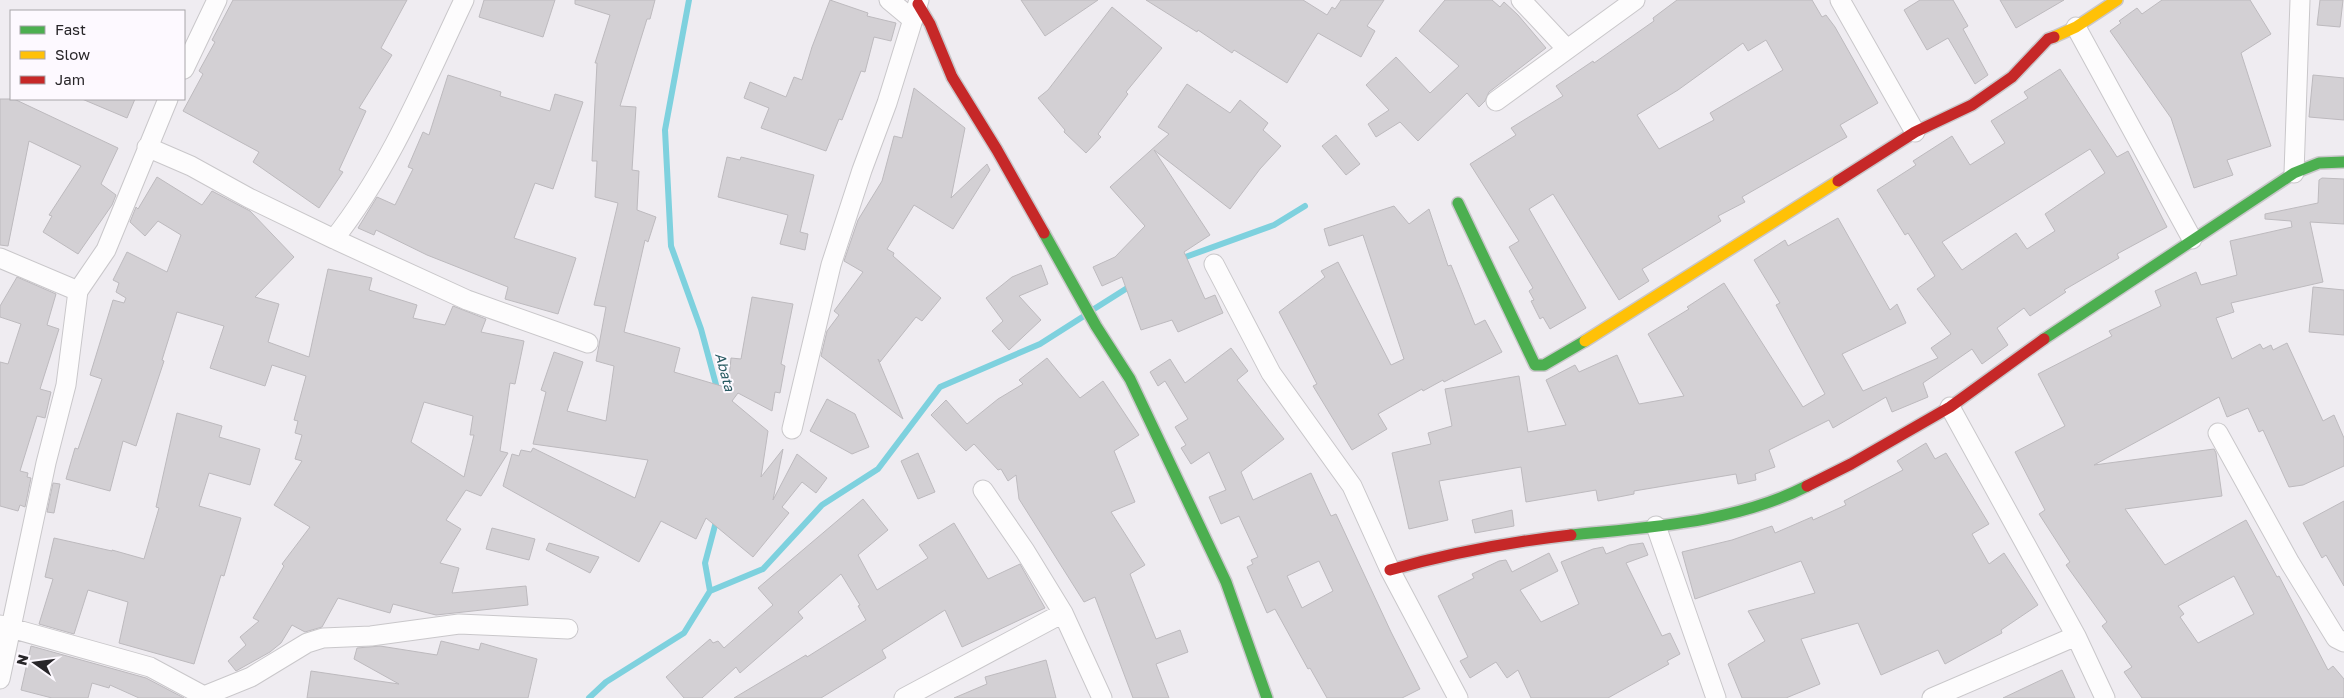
<svg xmlns="http://www.w3.org/2000/svg" width="2344" height="698" font-family="'Golos Text',sans-serif">
<rect width="100%" height="100%" fill="#efecf1"/>
<g fill="none" stroke-linecap="round" stroke-linejoin="round">
<path stroke="#7ed1de" stroke-width="6" d="M689 0 665 130 671 246 701 329 718 392
M1180 259 1274 225 1305 206
M1094 309 1132 285
M710 591 763 569 822 505 878 469 940 387 1040 344 1084 316
M589 698 606 682 684 633 710 591 705 563 717 518"/>
</g>
<path fill="#d3d0d4" stroke="#bdbabe" fill-rule="evenodd" d="M233 0H407L381 48 392 55 359 108 366 111 339 170 343 172 319 208 253 162 259 152 183 111 203 74 199 71 215 42 212 40Z
M484 0H555L543 37 479 17Z
M575 0H655L650 19H647L620 106 636 107 632 170 639 171 637 210 656 217 648 242 645 240 624 332 680 348 674 372 728 388 731 358 741 359 752 297 793 304 781 364 785 366 780 393 775 392 772 411 738 393 732 401 768 431 761 477 783 449 773 500 797 454 827 478 816 493 802 482 782 507 789 513 753 557 706 518 696 539 661 521 639 562 503 486 512 454 519 456 521 450 531 452 533 448 635 498 648 460 533 444 546 392 541 390 554 352 583 362 567 411 606 421 614 366 596 361 606 307 594 305 618 203 595 197 597 161H592L597 63H595L610 15 575 4Z
M830 0 868 13 867 16 896 23 891 41 874 37 865 72 861 71 842 120 839 119 826 151 761 128 769 108 744 98 750 82 786 97 794 77 802 80 812 47Z
M1021 0H1098L1045 36Z
M1146 0H1303L1327 15 1332 7 1335 9 1341 0H1384L1367 26 1375 31 1361 57 1318 33 1287 83 1234 50 1232 53 1198 30 1197 32Z
M1445 0H1492L1500 7 1504 2 1518 15 1546 48 1489 92 1485 101 1479 107 1467 93 1418 141 1400 122 1376 137 1368 124 1389 110 1366 85 1396 57 1430 93 1459 66 1419 31Z
M1677 0H1812L1822 17 1826 15 1835 27 1878 103 1840 125 1847 137 1742 197 1745 202 1718 216 1721 221 1642 269 1649 281 1619 300 1553 194 1529 209 1586 308 1550 329 1543 317 1540 319 1531 301 1534 300 1529 291 1533 288 1509 247 1519 241 1470 164 1516 135 1511 128 1563 96 1556 86 1593 61 1594 63 1654 21 1653 18ZM1766 40 1783 70 1710 113 1714 120 1659 149 1637 115 1678 90 1743 43 1748 51Z
M1920 0H1953L1968 26 1963 29 1988 75 1975 84 1948 38 1927 50 1904 10Z
M2000 0H2064L2016 28Z
M2162 0H2250L2271 34 2241 53 2271 146 2227 160 2233 175 2194 188 2171 118 2110 31 2121 23 2119 21 2137 8 2142 14Z
M2320 0H2343L2340 27 2317 25Z
M1112 7 1162 48 1126 92 1128 94 1098 134 1101 137 1086 153 1064 132 1065 130 1038 98 1048 90Z
M2060 69 2117 157 2128 151 2167 227 2117 254 2119 258 2064 290 2066 292 2030 316 2024 308 1997 328 2008 345 1982 364 1972 349 1923 383 1928 397 1892 412 1886 397 1833 428 1829 420 1769 450 1775 467 1755 474 1756 480 1738 484 1736 474 1634 491V494L1598 501 1596 490 1526 502 1521 467 1439 481 1448 520 1409 529 1392 453 1431 444 1428 433 1452 426 1445 389 1519 376 1528 432 1566 425 1546 380 1575 365 1579 372 1617 355 1639 404 1684 396 1648 334 1689 309 1687 307 1724 283 1803 407 1825 394 1776 305 1780 303 1754 260 1785 240 1788 246 1838 218 1890 310 1897 304 1906 323 1842 354 1863 391 1938 358 1931 348 1951 334 1917 289 1935 276 1908 233 1905 235 1877 190 1916 165 1913 161 1952 136 1970 165 2005 143 1991 121 2028 98 2024 92ZM2090 149 2105 173 2045 214 2055 231 2027 249 2016 233 1962 270 1942 242Z
M448 75 501 92 500 96 550 111 555 94 583 102 553 189 535 183 514 238 576 258 558 314 505 299 508 287 427 255 376 230 374 235 358 228 377 197 395 205 413 169 408 167 423 132 429 135Z
M2313 75 2344 78V120L2309 117Z
M1187 84 1230 113 1240 100 1268 123 1263 130 1281 146 1260 169 1230 209 1154 150 1210 235 1184 252 1205 299 1215 295 1223 313 1178 332 1172 320 1141 330 1122 277 1102 286 1093 267 1115 257 1145 226 1110 187 1169 134 1158 127Z
M914 88 965 128 951 198 987 164 990 170 953 229 914 205 887 249 894 253 893 256 941 298 922 321 916 317 880 362 878 359 903 419 821 356 827 331 839 315 834 311 863 272 844 261 858 220 882 181 894 136 902 138Z
M0 99H14L118 148 101 184 116 195 112 205 78 254 43 232 52 216 49 215 81 166 29 141 8 246 0 245Z
M82 99H135L127 118Z
M1336 135 1360 164 1346 175 1322 146Z
M727 157 740 160 741 157 814 175 800 232 808 234 805 250 780 244 788 215 718 197Z
M157 177 202 205 212 191 250 211 294 257 255 297 279 304 268 342 309 357 328 269 372 278 369 290 417 305 413 318 445 325 453 306 486 319 481 332 524 341 515 384 510 383 500 451 508 453 481 496 466 490 446 520 461 529 440 563 459 568 452 593 526 586 528 605 436 615 393 604 390 613 338 598 322 627 305 632 292 625 281 643 270 652 236 671 228 661 246 645 240 637 259 621 253 618 284 566 282 564 310 527 274 505 302 461 295 459 302 435 295 433 298 421 294 420 306 376 272 365 265 386 210 368 224 326 177 312 162 360 164 361 136 446 123 441 110 491 66 479 75 448 78 449 102 379 90 375 113 300 124 303 126 298 116 292 119 283 113 280 127 252 167 272 181 235 158 221 145 236 130 222 136 207 138 209ZM424 402 473 416 470 435H474L464 477 411 442Z
M2322 178 2344 179V224L2310 222 2323 282 2231 303 2234 312 2216 318 2232 359 2260 344 2263 349 2271 345 2273 350 2287 343 2323 421 2334 415 2344 438V466L2303 485 2289 487 2263 430 2259 432 2248 408 2227 417 2219 397 2094 465 2214 449 2216 453 2222 496 2125 509 2165 565 2246 520 2277 577 2279 576 2328 670 2333 666 2344 679V698H2142L2124 672 2132 667 2102 626 2107 622 2066 565 2070 562 2039 514 2045 510 2015 452 2065 426 2038 374 2112 336 2109 331 2161 306 2155 291 2196 272 2201 285 2237 275 2230 241 2292 227 2291 221 2265 219V214L2318 203 2319 180ZM2234 576 2254 614 2198 643 2180 617 2184 614 2178 606Z
M1394 206 1409 224 1429 209 1448 266 1451 265 1475 325 1485 320 1502 352 1444 382 1443 380 1423 391 1422 389 1378 414 1387 429 1352 450 1313 386 1317 384 1279 312 1325 277 1321 271 1338 262 1391 365 1404 359 1363 235 1329 246 1324 229Z
M1041 265 1048 284 1019 296 1041 320 1009 350 992 331 1003 321 986 298 1012 277Z
M17 277 56 294 47 325 59 329 40 389 51 392 45 418 37 416 20 471 28 473 27 477 31 478 25 507 20 505 18 511 0 506V362L8 364 21 324 0 317V306Z
M2313 287 2344 290V335L2309 332Z
M1231 348 1248 371 1237 380 1284 439 1241 472 1253 500 1311 473 1331 516 1336 514 1391 632 1420 689 1402 698H1327L1310 668 1308 669 1275 609 1267 613 1247 567 1253 564 1251 560 1258 557 1239 516 1221 524 1209 497 1226 490 1209 452 1191 464 1181 448 1186 445 1175 427 1188 419 1165 381 1158 386 1150 372 1170 359 1185 383ZM1319 561 1333 591 1302 608 1287 576Z
M1047 358 1080 398 1103 381 1139 435 1114 451 1135 502 1111 512 1145 565 1130 574 1156 639 1180 630 1188 652 1156 664 1169 698H1133L1095 597 1084 602 1019 499 1016 475 1008 481 1001 469 998 470 974 444 966 451 931 415 946 400 967 424 998 399 1023 384 1019 380Z
M827 399 855 414 869 447 852 454 810 431Z
M177 413 222 426 219 437 260 449 250 485 209 473 199 506 241 518 224 576 221 575 194 664 119 643 128 602 88 590 74 634 39 624 53 579 45 577 54 538 112 551V550L144 559 159 508 156 507Z
M1926 443 1935 459 1946 453 1989 524 1972 534 1989 564 2004 553 2038 605 2001 630 2002 633 1945 664 1938 650 1881 675 1858 623 1801 639 1820 684 1786 698H1742L1728 664 1765 641 1748 611 1815 593 1801 561 1695 599 1682 552 1732 540 1772 526 1775 533 1812 517 1813 520 1846 505 1844 501 1903 470 1897 461Z
M918 453 935 492 918 499 901 461Z
M53 483 60 484 54 513 47 512Z
M863 499 888 530 858 555 877 590 928 558 919 545 954 523 988 579 1020 564 1045 608 962 647 945 610 882 650 886 658 821 698H734L806 655 807 657 866 620 858 606 860 605 841 574 798 612 803 618 740 673 736 667 702 698H684L666 677 710 639 713 643 718 641 724 648 773 605 758 588Z
M2344 501V586L2326 555 2322 558 2303 523Z
M1512 510 1514 526 1475 533 1472 520Z
M492 528 535 539 529 560 486 549Z
M549 543 599 557 590 573 546 550Z
M1643 543 1648 555 1626 563 1662 636 1670 633 1680 654 1667 661 1669 664 1608 698H1531L1518 670 1507 678 1496 662 1470 678 1460 661 1468 657 1438 596 1474 578 1472 574 1499 561 1506 560 1512 572 1549 553 1558 571 1520 590 1541 622 1579 604 1561 562 1593 549 1603 547 1606 554 1629 545Z
M441 641 479 650 481 643 537 659 528 698H307L311 671 399 684 354 659 357 648 380 646 437 655Z
M31 646 146 678 184 698H139L110 685 109 688 92 683 88 698H52L21 690Z
M1046 660 1056 698H954L987 684 985 677Z
M2062 670 2075 698H2003Z"/>
<g fill="none" stroke-linecap="round" stroke-linejoin="round">
<defs>
<path id="street" d="M889 0 913 20
M1521 0 1566 48
M1840 0 1915 132
M2076 27 2192 239
M184 69 217 0
M1496 101 1635 0
M147 147 191 166 249 198 334 239 467 300 588 343
M2294 173 2300 0
M334 239C390 168 425 82 464 0
M0 258 78 291
M1214 264 1271 373 1352 486 1390 570 1458 698
M1950 407 2076 636 2105 698
M792 429 831 265 862 170 887 103 919 0
M2218 433 2290 563 2336 638 2344 642
M983 490 1025 551 1063 613 1102 698
M1656 526 1716 698
M0 625 150 667 204 696 251 677 307 643 323 638 371 636 459 624 568 629
M0 679 46 463 66 385 78 291 106 250 168 99
M904 698 1063 613
M1932 698 2076 636"/>
<path id="fast" d="M1458 203 1535 365H1544L1585 341
M1044 233 1096 326 1130 379 1226 582 1267 698
M2044 339 2294 173 2319 163 2344 162
M1571 535C1649 527 1735 523 1807 486"/>
<path id="slow" d="M2054 37 2076 27 2117 0
M1585 341 1838 181"/>
<path id="jam" d="M918 4 930 24 952 77 997 150 1044 233
M1838 181 1915 132 1972 105 2012 77 2048 39 2054 37
M1807 486 1851 464 1950 407 2044 339
M1390 570C1450 553 1509 542 1571 535"/>
</defs>
<use href="#street" stroke="#c9c7ca" stroke-width="21"/>
<use href="#fast" stroke="#c9c7ca" stroke-width="14"/>
<use href="#slow" stroke="#c9c7ca" stroke-width="14"/>
<use href="#jam" stroke="#c9c7ca" stroke-width="14"/>
<use href="#street" stroke="#fdfcfd" stroke-width="19"/>
<use href="#fast" stroke="#4caf50" stroke-width="11"/>
<use href="#slow" stroke="#ffc107" stroke-width="11"/>
<use href="#jam" stroke="#c62828" stroke-width="11"/>
</g>
<g text-anchor="middle" stroke-width="4" stroke-linejoin="round" paint-order="stroke">
<g font-size="14" font-style="italic" fill="#285a61" stroke="#fdf9ff">
<text transform="translate(725 372) rotate(75)" y="5">Abata</text>
</g>
</g>
<rect x="10" y="10" width="175" height="90" fill="#fdf9ff" stroke="#a8a5a9"/>
<rect x="20" y="26" width="25" height="8" fill="#4caf50" stroke="#a8a5a9"/>
<text x="55" y="35" font-size="15" fill="#282629">Fast</text>
<rect x="20" y="51" width="25" height="8" fill="#ffc107" stroke="#a8a5a9"/>
<text x="55" y="60" font-size="15" fill="#282629">Slow</text>
<rect x="20" y="76" width="25" height="8" fill="#c62828" stroke="#a8a5a9"/>
<text x="55" y="85" font-size="15" fill="#282629">Jam</text>
<g transform="translate(35 663) rotate(284)" stroke="#fdf9ff" stroke-width="4" paint-order="stroke">
<path d="M0-4L9 19L0 12L-9 19Z" fill="#282629"/>
<text y="-8" font-size="14" font-weight="bold" text-anchor="middle" fill="#282629">N</text>
</g>
</svg>
